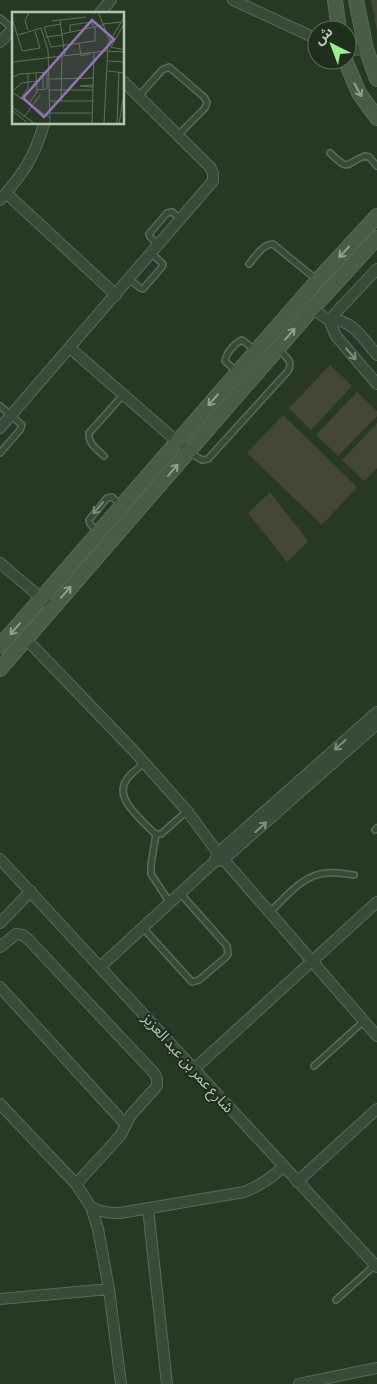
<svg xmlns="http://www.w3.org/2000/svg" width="377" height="1384" font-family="'Sofia Sans Condensed','Noto Sans Arabic',sans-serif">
<rect width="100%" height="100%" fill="#273924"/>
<path fill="#444733" d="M371 0H377V31Z
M330 365 352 386 311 430 289 408Z
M357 392 377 411V416L338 456 316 435Z
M283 415 357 487 322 525 247 453Z
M377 423V468L364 481 342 460Z
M270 492 308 541 287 562 248 513Z"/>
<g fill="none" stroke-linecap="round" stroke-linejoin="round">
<defs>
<path id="lane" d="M0 18 13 29
M139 96 162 70 169 67 204 97 207 102 205 108 178 135
M330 153C351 173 344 163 365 156L369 157 377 166
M158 244 150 237 149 234 167 213 172 212 181 219
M249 264C255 257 263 244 273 244L317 280
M129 279 140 288 143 289 162 267 163 264 152 254
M237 372 225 361C226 353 235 343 242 340L255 350
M0 406 22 425 20 430 0 453
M190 453 202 460 208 459 288 371C294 361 285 356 278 349
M104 456C97 449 88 444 89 433L123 395
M97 531 90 524 89 520 107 498 112 497 121 505
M144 763C139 768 131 773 127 779 113 798 140 818 152 831L156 834H161L187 811
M375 830 377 828
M156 834 151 864V874L170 903
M270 912C286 897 303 874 327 873 336 872 345 874 354 875
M143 928 192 982 199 980 226 957 228 954 227 946 180 893
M314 1066 364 1021
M336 1300 375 1265"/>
<path id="street" d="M233 0 317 39
M99 14 111 0
M0 42 14 28
M347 50 366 49
M6 193 116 295
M0 200C23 174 34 158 44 124
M312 309 329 320 336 336 377 384
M329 320 377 269
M329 320C352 318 364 340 377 355
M70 348 188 451
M0 428 213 181V173L210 167 124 82
M0 563 53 608
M26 639 133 750 187 811 218 853 377 1036
M0 859 377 1267
M218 861 224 859 377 724
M0 923 31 891
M0 947 16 934 23 935 28 939 155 1074 157 1080V1086L131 1115 120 1136 76 1184
M100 967 214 862 218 853 377 712
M0 987 126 1125
M194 1069 377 902
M0 1104 76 1184 91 1207 98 1229 109 1289 121 1384
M297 1182 377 1109
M91 1207C101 1212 108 1213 120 1213L244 1192C260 1186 271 1178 283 1167
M148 1208 167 1384
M0 1299 109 1289
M299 1384 377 1368"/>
<path id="secondary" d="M335 0 339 30
M356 0 366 49 377 79
M345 60 359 93 377 118
M0 646 317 281 377 216
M0 669 312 309 377 238"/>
</defs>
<use href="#lane" stroke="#5a6a58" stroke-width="8"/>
<use href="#street" stroke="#5a6a58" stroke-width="12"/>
<use href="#secondary" stroke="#5a6a58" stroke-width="16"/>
<use href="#lane" stroke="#3a4a38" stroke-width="5"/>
<use href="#street" stroke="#3a4a38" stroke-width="10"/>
<use href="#secondary" stroke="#485c46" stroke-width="14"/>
</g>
<defs><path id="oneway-shaft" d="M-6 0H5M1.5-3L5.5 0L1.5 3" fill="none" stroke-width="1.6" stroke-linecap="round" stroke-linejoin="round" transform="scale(1.25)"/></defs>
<g stroke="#8fa08d">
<use href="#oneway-shaft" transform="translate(358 90) rotate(61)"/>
<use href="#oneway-shaft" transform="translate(344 252) rotate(133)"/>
<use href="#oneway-shaft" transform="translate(290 334) rotate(-49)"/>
<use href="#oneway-shaft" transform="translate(213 400) rotate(131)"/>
<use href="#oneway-shaft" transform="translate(173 470) rotate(-49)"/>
<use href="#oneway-shaft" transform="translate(66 592) rotate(-49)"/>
<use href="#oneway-shaft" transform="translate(15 629) rotate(131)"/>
</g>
<g stroke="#7e8e7c">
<use href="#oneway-shaft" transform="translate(351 354) rotate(49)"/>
<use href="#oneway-shaft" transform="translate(98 508) rotate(131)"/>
<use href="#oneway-shaft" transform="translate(340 745) rotate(139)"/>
<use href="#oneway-shaft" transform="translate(261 827) rotate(-42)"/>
</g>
<g text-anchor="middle" stroke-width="4.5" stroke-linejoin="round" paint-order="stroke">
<g font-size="15" fill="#b5c5b3" stroke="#1f2e1d">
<text transform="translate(188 1063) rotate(48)" y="5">شارع عمر بن عبد العزيز</text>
</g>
</g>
<g transform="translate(12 12)">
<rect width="112" height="112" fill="#273924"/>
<path fill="none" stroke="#60715d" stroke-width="1" d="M86 0 98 29M0 6 10 39 28 36 23 19M48 8 53 44M40 9 74 5M113 10 99 35 113 38M49 12 32 15 39 35 83 29V14M91 12 109 10M16 18 13 9 17 0M58 21V13L80 10 81 15M50 22 91 13M6 23 29 16 36 38 38 112H79M34 25 50 23M67 31 69 44 78 42M96 49 113 50M0 50 93 39 113 40M96 59 113 61M31 61V78M0 66 7 62 37 60M37 67 82 66M81 75 68 74 81 73M25 78 35 77V62L31 61M37 78H81M0 79 10 71 25 69M0 80 38 106M8 87 16 76V62M37 89H81M49 89 50 45M16 93 25 80 24 61M0 95 23 112M0 98 14 110M38 101H80M12 105 28 83M80 112 82 41M92 112 96 32 113 4M105 112 107 60M107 112 113 76"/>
<path fill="#9571ba" fill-opacity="0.15" stroke="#9571ba" stroke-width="2.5" d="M80 8 102 27 32 105 11 86Z"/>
<rect width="112" height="112" fill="none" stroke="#b5c5b3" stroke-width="2.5"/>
</g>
<g transform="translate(332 45) rotate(318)"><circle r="24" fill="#1f2e1d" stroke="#5b6a59"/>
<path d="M0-4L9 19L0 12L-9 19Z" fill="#99ef8e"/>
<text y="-8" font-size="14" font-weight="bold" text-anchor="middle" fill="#b5c5b3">ش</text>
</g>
</svg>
